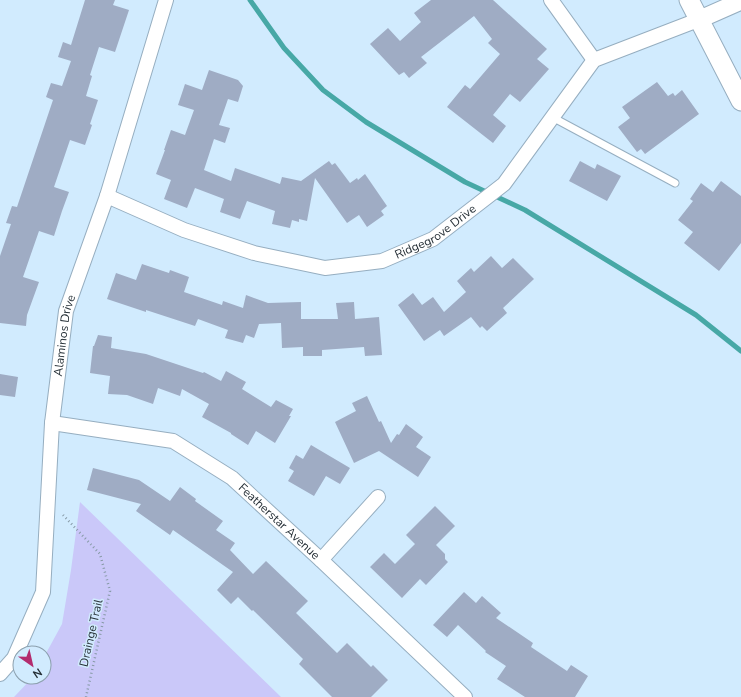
<svg xmlns="http://www.w3.org/2000/svg" width="741" height="697" font-family="'Nunito Sans',sans-serif">
<rect width="100%" height="100%" fill="#d1ebfe"/>
<path fill="#cac8f9" d="M80 502 281 697H14L33 677H44V657L62 624 71 570Z"/>
<g fill="none" stroke-linecap="round" stroke-linejoin="round">
<path stroke="#47a8a6" stroke-width="5" d="M250 0 284 48 323 90 366 122 465 182 525 210 696 315 741 351"/>
</g>
<path fill="#9facc4" d="M85 0H115L113 5 129 10 115 52 99 47 90 75 92 76 86 96 98 100 90 124 92 125 85 145 70 140 54 187 69 192 62 211 54 236 39 231 23 277 39 282 27 315 26 326 0 323V256L11 224 6 223 12 206 17 207 53 100 46 97 51 83 62 86 71 61 58 57 63 42 71 45Z
M431 0H493L547 49 537 59 549 69 520 102 510 94 493 115 506 126 493 143 447 107 465 85 470 89 500 54 488 43 492 39 474 16 421 57 427 63 409 78 404 72 399 75 370 44 388 28 400 41 421 22 414 13Z
M209 70 238 80 243 86 238 102 228 99 219 125 230 128 225 143 214 139 204 170 231 181 235 168 280 184 282 177 301 181 329 161 332 165 335 163 350 183 357 178 358 180 365 174 387 206 381 211 384 215 367 227 359 215 347 223 315 178 307 221 299 219V222L292 220 290 228 272 224 275 211 247 201 240 219 220 212 224 199 195 188 187 208 164 199 171 180 156 174 165 150H164L171 130 185 135 194 110 178 105 185 84 202 90Z
M657 82 668 96 673 93 675 96 682 90 699 114 645 154 641 149 637 152 618 127 630 118 622 107Z
M580 161 595 169 597 164 621 176 607 201 569 181Z
M721 181 741 196V243L719 271 684 243 693 232 678 220 693 201 690 199 701 183 713 192Z
M491 256 502 268 513 258 534 279 503 308 507 313 487 331 482 326 480 328 471 317 444 336 440 330 424 341 398 305 413 293 422 305 433 297 444 312 466 292 457 281 471 268 474 272Z
M142 264 169 273 170 270 189 277 184 292 222 305 223 301 243 308 246 295 268 303 301 302V319H338L336 303 354 302 355 319 379 317 382 355 365 356 364 347 322 350V356H303V347L282 348 281 323 259 324 254 338 246 335 243 343 225 338 228 330 198 319 195 326 146 310V312L107 299 116 273 136 280Z
M98 335 112 337 111 348 146 354 203 373 204 372 221 381 226 371 246 382 242 389 271 407 276 400 293 409 289 416H291L275 443 256 431 248 445 231 434V433L202 417 209 404 182 389 180 396 158 388 153 404 127 395 108 394 110 376 90 373 93 346H94Z
M0 374 18 377 15 397 0 395Z
M367 396 379 422 381 421 391 443 397 434 399 435 406 424 423 437 416 447 431 457 418 477 379 451 354 463 335 422 356 411 352 403Z
M311 445 350 468 340 484 326 476 314 496 288 481 294 471 289 468 296 455 303 459Z
M93 468 139 480 170 501 180 487 196 499 195 501 223 521 216 530 235 543 230 550 253 574 266 561 308 601 296 613 337 653 347 643 371 667 373 665 388 680 371 697H332L299 664 303 659 253 610 252 611 238 597 231 604 217 590 233 572 173 530 170 535 136 511 141 504 87 490Z
M435 506 455 526 436 545 445 554V559L448 562 426 585 420 579 402 598 370 567 384 553 395 564 415 544 406 535Z
M464 592 476 603 482 596 501 613 496 618 533 643 531 647 567 671 571 665 588 676 575 697H525L497 679 506 666 485 652 486 651 458 625 447 637 433 625Z"/>
<g fill="none" stroke-linecap="round" stroke-linejoin="round">
<defs>
<path id="service" d="M552 117 675 183"/>
<g id="minor">
<path d="M551 0 594 60"/>
<path id="s1" d="M107 196 184 230 254 253 325 268 382 261 433 239 504 184 594 60 698 20"/>
<path id="s2" d="M52 423 173 441 232 478 321 560 465 697"/>
<path d="M321 560 378 497"/>
<path id="s3" d="M0 674 14 658 43 592 52 423 66 311 107 196 166 0"/>
</g>
<path id="tertiary" d="M698 20 741 1"/>
<path id="secondary" d="M689 0 741 101"/>
</defs>
<use href="#service" stroke="#96aec0" stroke-width="9"/>
<use href="#minor" stroke="#96aec0" stroke-width="16"/>
<use href="#tertiary" stroke="#96aec0" stroke-width="19"/>
<use href="#secondary" stroke="#96aec0" stroke-width="21"/>
<path stroke="#879aa7" stroke-width="2.5" stroke-dasharray="1 3" stroke-linecap="butt" d="M63 515 100 554 110 591 86 697"/>
<use href="#service" stroke="#fff" stroke-width="7"/>
<use href="#minor" stroke="#fff" stroke-width="14"/>
<use href="#tertiary" stroke="#fff" stroke-width="17"/>
<use href="#secondary" stroke="#fff" stroke-width="19"/>
</g>
<g text-anchor="middle" stroke-width="3" stroke-linejoin="round" paint-order="stroke">
<g font-size="12" fill="#252f36" stroke="#d1ebfe">
<text dy="4" stroke="none"><textPath href="#s1" startOffset="349">Ridgegrove Drive</textPath></text>
<text dy="4" stroke="none"><textPath href="#s3" startOffset="351">Alaminos Drive</textPath></text>
<text dy="4" stroke="none"><textPath href="#s2" startOffset="256">Featherstar Avenue</textPath></text>
<text transform="translate(91 633) rotate(-77)" y="4">Drainge Trail</text>
</g>
</g>
<g transform="translate(32 665) rotate(146)"><circle r="19" fill="#d1ebfe" stroke="#8ca0ae"/>
<path d="M0-3L7 15L0 10L-7 15Z" fill="#b32c6e"/>
<text y="-6" font-size="11" font-weight="bold" text-anchor="middle" fill="#252f36">N</text>
</g>
</svg>
